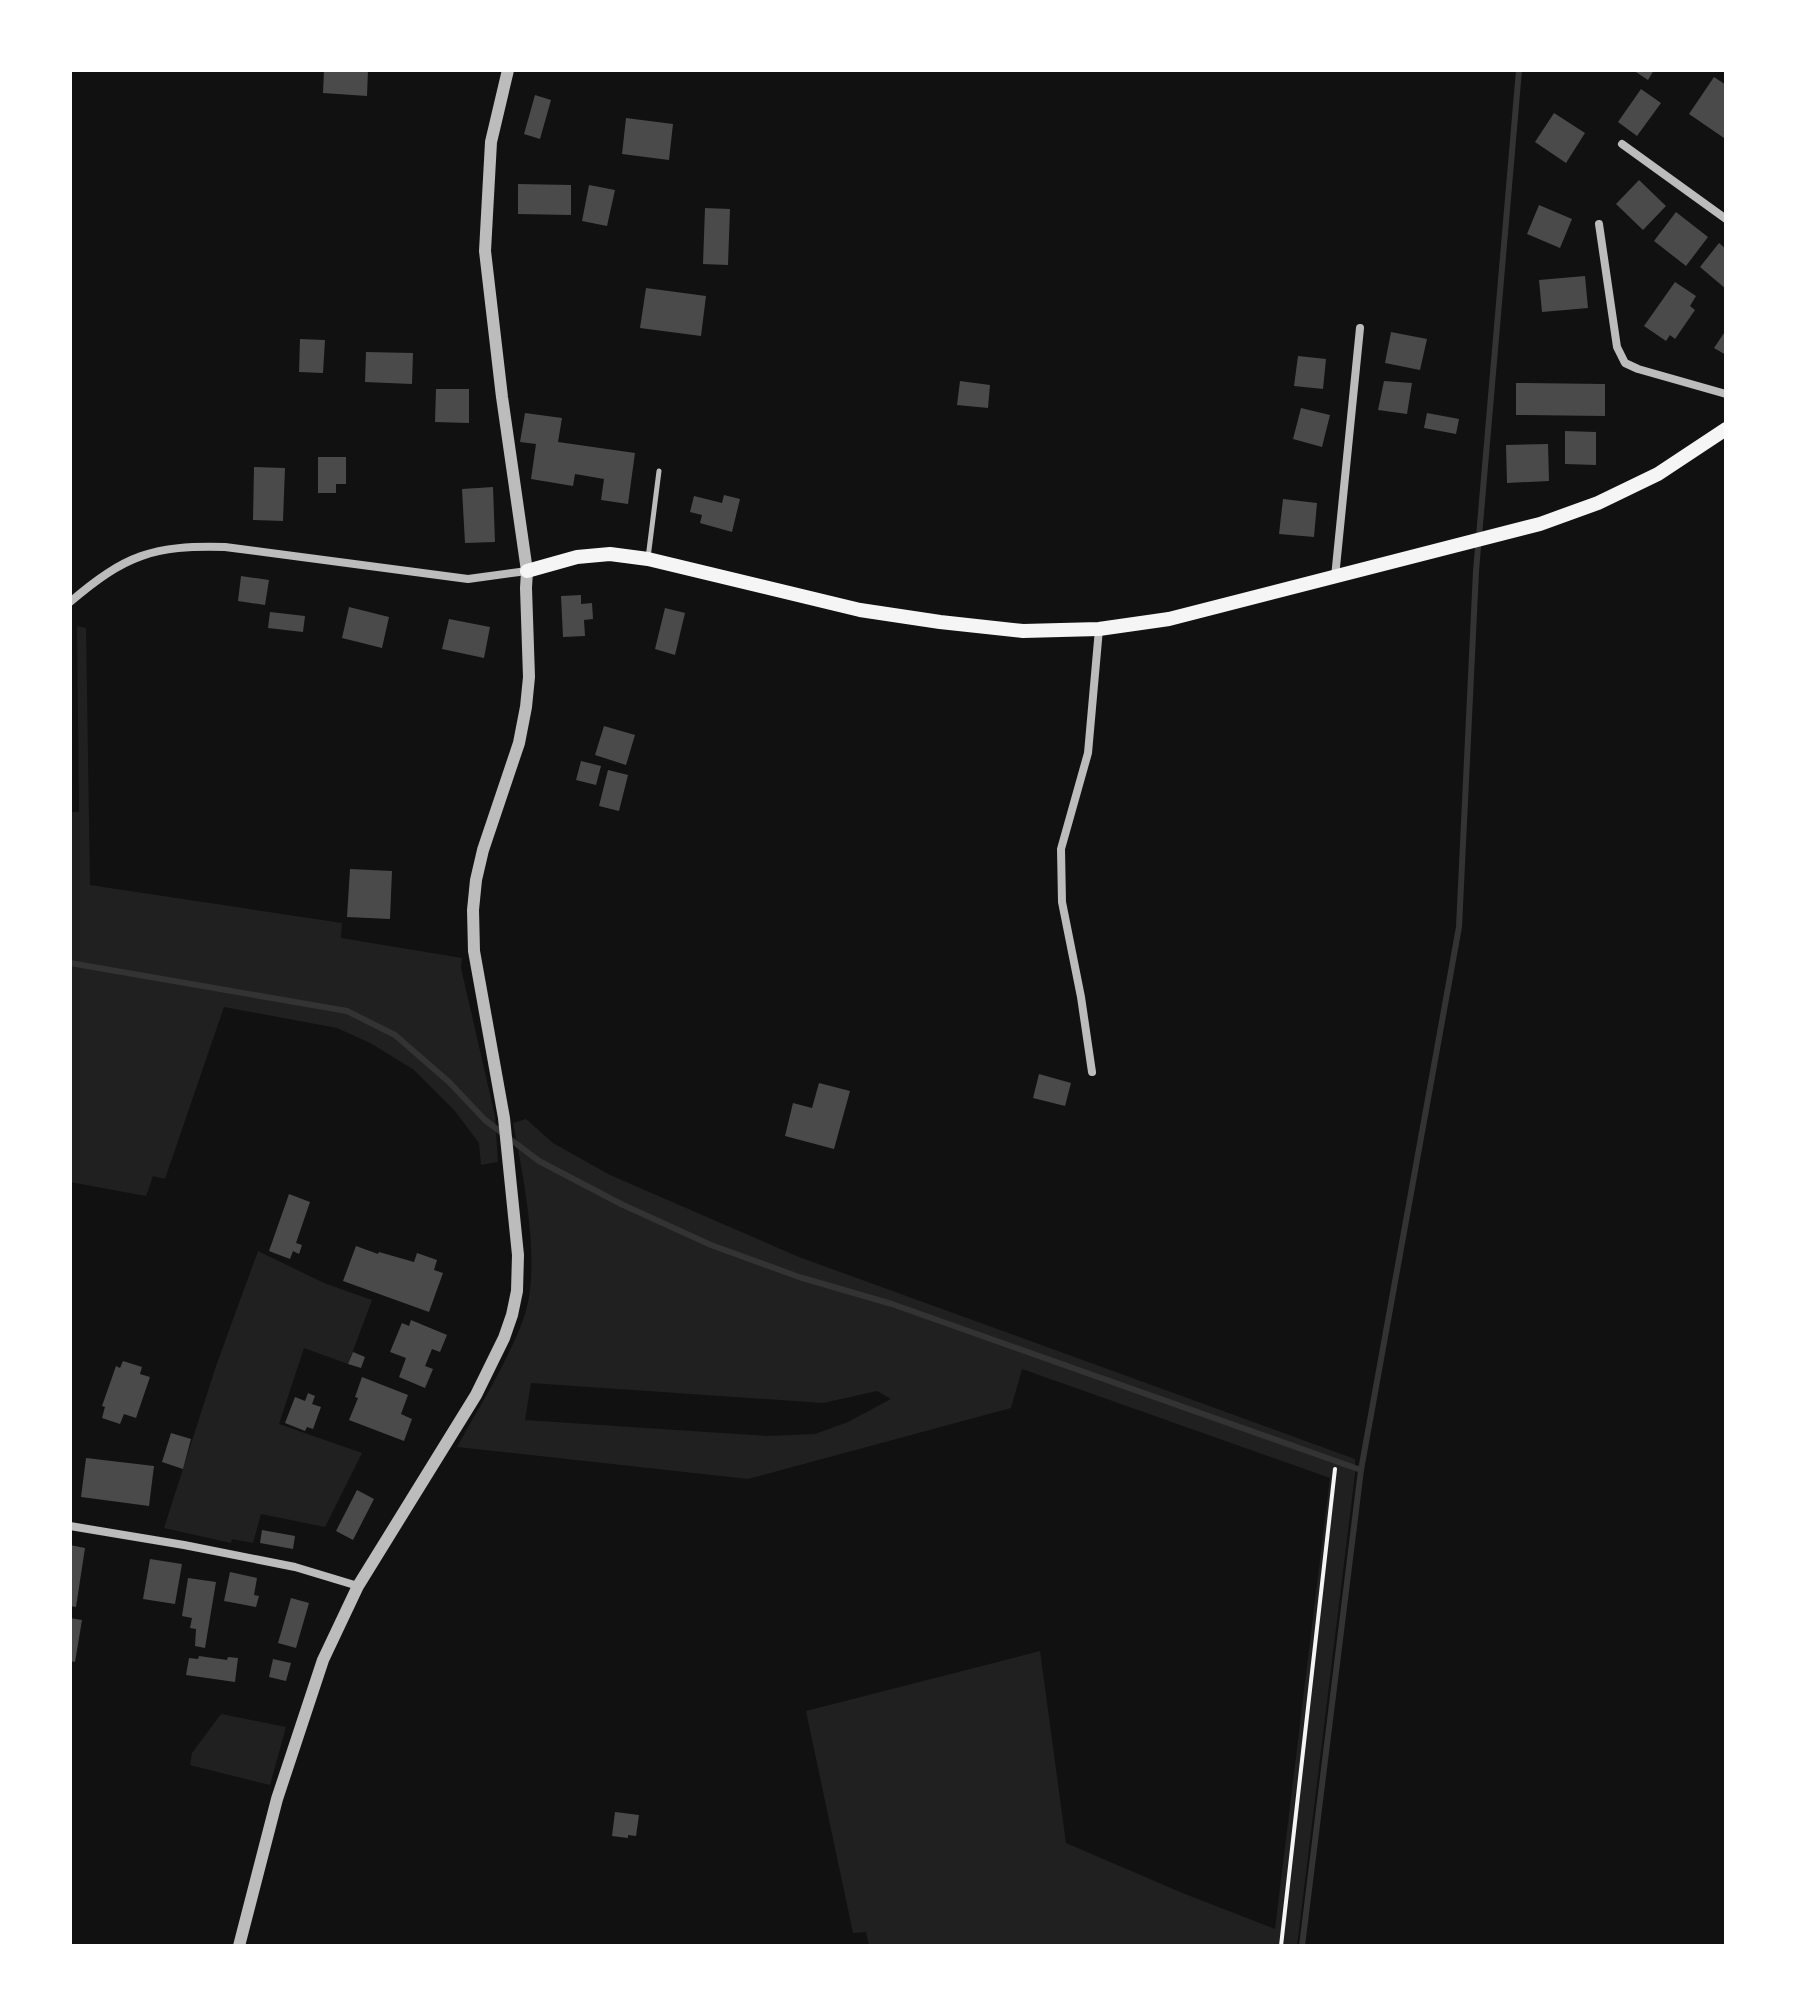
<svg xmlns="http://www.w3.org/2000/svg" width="1796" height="2016" font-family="'Titillium Web',sans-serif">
<rect width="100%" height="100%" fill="#111"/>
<path fill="#202020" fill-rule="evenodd" d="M77 626 86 628 90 885 342 923 341 938 462 958 461 968 495 1116 498 1162 481 1165 479 1143 455 1111 414 1070 372 1044 337 1028 224 1007 165 1179 153 1176 146 1196 70 1182V812H79Z
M526 1119 553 1143 610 1175 799 1257 1355 1459V1474L1297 1946H869L866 1932 853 1933 806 1711 1040 1651 1066 1843 1185 1894 1275 1929 1330 1478 1022 1369 1011 1408 748 1479 457 1447C480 1405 508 1362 524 1317 542 1265 523 1176 513 1123ZM531 1383 823 1403 877 1391 891 1399 848 1422 815 1434 766 1436 525 1420Z
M258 1251 324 1283 372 1300 348 1364 304 1348 279 1424 362 1453 325 1527 261 1514 253 1543 232 1539 231 1543 164 1528 216 1366Z
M221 1714 286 1727 270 1785 190 1765 192 1753Z"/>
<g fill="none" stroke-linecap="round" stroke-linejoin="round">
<path stroke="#333" stroke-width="6" d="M70 963 347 1011 395 1035 449 1082 485 1120 539 1161 621 1204 711 1245 799 1277 892 1304 1361 1470
M1302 1946 1361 1470 1459 927 1476 571 1519 70"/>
</g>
<path fill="#4a4a4a" d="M324 70H368L367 96 323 93Z
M1633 70H1654L1648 80Z
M1714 77 1726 85V134L1724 138 1689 114Z
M1641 89 1661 103 1637 136 1618 122Z
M535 95 551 100 540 139 524 134Z
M1554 113 1585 133 1566 163 1535 142Z
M626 118 673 124 669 160 622 154Z
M1639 180 1666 206 1643 230 1616 204Z
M518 184 571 185V215L518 214Z
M589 185 615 190 607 226 582 221Z
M1539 205 1572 219 1560 248 1527 234Z
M705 208 730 209 728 265 703 264Z
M1676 212 1708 237 1686 266 1654 241Z
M1719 243 1726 249V289L1700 267Z
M1585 276 1588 308 1542 312 1539 280Z
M1675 282 1696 296 1690 306 1695 310 1675 339 1670 335 1666 341 1644 326Z
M646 288 706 296 701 336 640 328Z
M1726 330V355L1714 348Z
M1391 332 1427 339 1420 370 1385 363Z
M300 339 325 340 323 373 299 372Z
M366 352 413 353 412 384 365 382Z
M1298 356 1326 359 1323 389 1294 386Z
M960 381 990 385 988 408 957 405Z
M1384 381 1412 383 1407 414 1378 410Z
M1516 383 1605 384V416L1516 415Z
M436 389H469V423L435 422Z
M1301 408 1330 415 1322 447 1293 439Z
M525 413 562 418 558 442 635 453 628 504 601 500 604 479 575 474 573 486 531 479 536 444 520 442Z
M1427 413 1459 419 1456 434 1424 428Z
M1565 431 1596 432V465L1565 464Z
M1548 444 1549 481 1507 483 1506 445Z
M318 457H346V484H336V493H318Z
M254 467 285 468 283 521 253 520Z
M493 487 495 542 465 543 462 489Z
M724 495 740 499 732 532 700 523 702 515 690 512 694 496 722 503Z
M1283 499 1317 503 1314 537 1279 534Z
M241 576 269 580 265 605 238 601Z
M581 595V604L592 603 593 619 584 620 585 636 563 637 561 596Z
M349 607 389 617 382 648 342 638Z
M665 608 685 613 675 655 655 649Z
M270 612 305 616 303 632 268 628Z
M449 619 490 627 484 658 442 649Z
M604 726 635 735 626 765 595 755Z
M581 761 601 766 596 785 576 780Z
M608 770 628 775 619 811 599 806Z
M350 869 392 871 390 919 347 917Z
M1039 1074 1071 1083 1065 1106 1033 1098Z
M819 1083 850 1091 834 1149 785 1136 793 1103 812 1108Z
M289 1194 310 1202 296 1243 302 1245 299 1254 293 1251 290 1259 269 1251Z
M356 1246 378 1254 379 1252 414 1262 417 1253 437 1260 434 1270 443 1273 429 1312 343 1281Z
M411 1320 447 1335 440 1352 432 1349 425 1366 433 1369 425 1388 399 1377 406 1358 390 1352 402 1323 409 1326Z
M353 1352 365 1357 361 1368 348 1364Z
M123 1361 142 1367 140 1374 150 1377 136 1418 124 1414 120 1424 102 1418 105 1407 102 1406 116 1366 120 1368Z
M362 1377 408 1395 401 1414 412 1419 404 1441 349 1420 358 1398 355 1397Z
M308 1393 315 1396 312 1404 321 1407 313 1429 307 1427 305 1431 285 1423 295 1397 305 1401Z
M171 1433 191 1439 183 1469 162 1462Z
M86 1458 154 1466 149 1506 81 1497Z
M357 1490 374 1499 353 1540 336 1531Z
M262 1530 295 1536 293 1549 260 1543Z
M70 1545 85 1548 76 1607 70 1606Z
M150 1559 182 1564 175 1604 143 1599Z
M230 1572 257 1578 254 1595 259 1596 256 1607 224 1601Z
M188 1578 216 1582 205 1648 195 1646 196 1629 190 1628 192 1618 182 1616Z
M291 1598 309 1603 296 1648 278 1643Z
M70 1618 82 1620 75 1662 70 1661Z
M199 1656 227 1660 228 1657 238 1658 235 1682 186 1675 189 1658 198 1659Z
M273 1659 291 1663 286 1681 269 1677Z
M615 1812 639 1815 636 1836 628 1835V1838L612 1836Z"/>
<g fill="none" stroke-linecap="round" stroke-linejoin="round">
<path stroke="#f5f5f5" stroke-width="4" d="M1281 1946 1335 1469"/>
<path stroke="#bcbcbc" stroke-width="5" d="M648 558 659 471"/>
<path stroke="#bcbcbc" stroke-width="8" d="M1622 144 1726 219
M1599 224 1617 347 1625 363 1638 369 1726 394
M1335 577 1360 328
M70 602C125 555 153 545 225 547L468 579 527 571
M1092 1072 1081 997 1062 902 1061 849 1088 753 1099 629
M70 1526 184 1545 295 1567 358 1586"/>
<path stroke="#bcbcbc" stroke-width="12" d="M239 1946 277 1799 323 1660 358 1586 476 1395 504 1338 512 1315 517 1291 518 1255 504 1118 474 951 473 910 476 880 483 850 519 743 526 707 529 677 526 588 527 571 502 397 485 251 491 142 508 70"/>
<path stroke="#f5f5f5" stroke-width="14" d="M527 571 577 557 610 554 648 559 860 610 940 622 1023 631 1099 629 1169 619 1540 524 1598 503 1658 474 1726 429"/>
</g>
<rect width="1796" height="2016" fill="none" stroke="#ffffff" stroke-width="144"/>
</svg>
